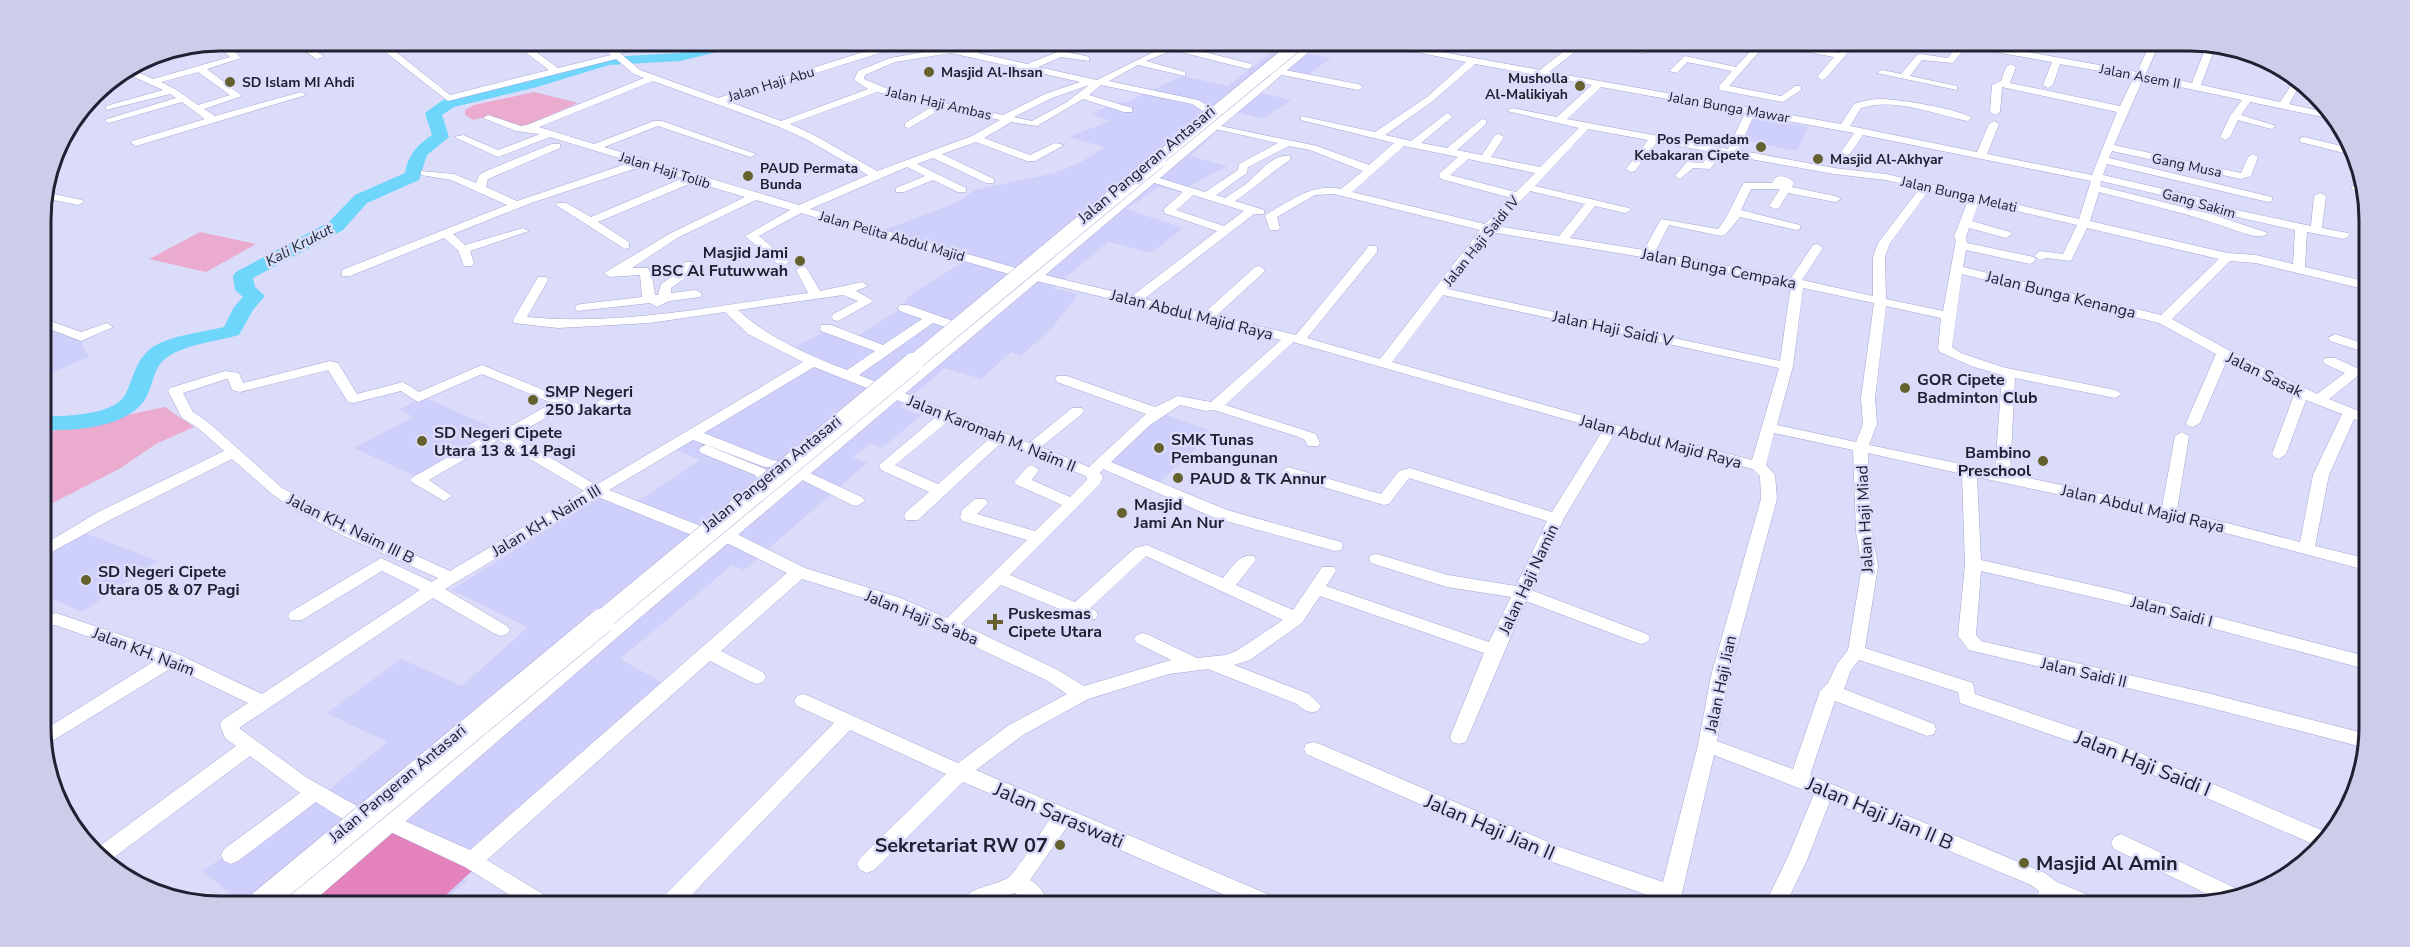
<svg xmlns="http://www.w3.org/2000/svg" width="2410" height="947" font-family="'Nunito Sans',sans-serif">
<rect width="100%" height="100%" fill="#dbdcf9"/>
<path fill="#cecffb" d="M1260 41H1319L1304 53 1331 58 1305 77 1283 72 1260 93 1291 100 1263 119 1238 112 1190 156 1227 166 1178 192 1159 187 1126 209 1183 228 1151 253 1108 242 1053 288 1078 294 1052 328 1021 356 1011 352 981 379 945 368 899 407 922 415 882 448 871 443 853 457 867 463 744 570 732 565 620 659 663 683 450 871 467 882 434 906H234L240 901 202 871 331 788 387 742 327 713 401 659 462 686 528 627 451 590 599 497 632 505 700 460 673 448 812 366 785 352 834 327 856 337 899 310 909 296 963 262 879 232 958 202 975 190 1055 173 1081 162 1105 147 1069 137 1110 121 1092 114 1111 104 1127 102 1182 76 1228 86 1277 48 1255 43Z
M1752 116 1808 127 1797 151 1739 139Z
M42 327 83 339 82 345 89 357 42 377Z
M423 397 498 430 417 477 354 448 414 417 399 410Z
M1161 413 1213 432 1157 485 1104 463Z
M80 531 158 561 82 612 52 599 43 605V554Z"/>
<path fill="#ebabcf" d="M534 92 578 103 523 127 486 117 473 120 465 115V110L474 105Z
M200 232 256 244 206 272 149 259Z
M165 407 194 427 156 444 119 469 43 508 42 435 59 429Z"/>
<path fill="#e382bb" d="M389 826 473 870 434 906H295Z"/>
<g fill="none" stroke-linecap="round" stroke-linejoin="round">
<path fill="#6ed5fb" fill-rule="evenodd" d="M729 40H756L754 43 680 61 609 65 537 87 454 107 442 115 449 137 427 155 419 180 367 203 343 230 253 278 255 287 265 296 253 310 239 335C218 341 181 345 165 359 154 367 153 384 147 396 130 428 75 431 42 430V416C63 417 114 415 125 395 133 380 135 362 149 350 167 335 201 333 224 327L234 307 243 297 235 290 233 276 236 272 329 222 355 195 405 173C408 155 417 145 432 135L425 113 443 100 528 80 608 57 680 53Z"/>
<defs>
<path id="minor" d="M223 40 241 58 207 69 242 96 204 109 215 116 301 92 306 95 136 146 131 143 132 141 205 119 182 102 109 123 104 120 176 98 170 94 106 110V106L163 90 123 72 129 68 153 79 230 57 214 42ZM198 72 230 95 198 105 175 89 161 82Z
M256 40H271L251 48 246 45Z
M291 40H302L324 57 316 59Z
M417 40H433L396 52 450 95 549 70 509 40H520L558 68 611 55 595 40H605L614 48 674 40H703L620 53 640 70 718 98 898 41C921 41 942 49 965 50 974 51 986 40 1001 40L978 53 1027 64 1060 51 1086 56 1089 57V61L1061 57 1038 67 1097 80 1178 40H1191L1181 46 1251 64 1253 66 1248 69 1173 50 1146 61 1185 72V76L1138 65 1109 81 1198 100 1214 109V113H1206L1192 104 1101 85 1089 95 1132 108V112H1124L1083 99 1037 126 1011 122 984 138 1030 155 1055 143 1064 145 1035 161H1027L976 142 942 154 994 179V183H986L933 158 917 164 966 188V192H958L933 180 904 192H896V188L925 176 907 167 810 209 1020 269 1132 296 1217 231 1164 213V209L1183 192 1148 181V177H1156L1205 192 1238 170 1239 164 1278 143 1211 128V124L1317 146 1369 165 1394 143 1301 120V116L1375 132 1427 97 1466 62 1355 40H1377L1540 70 1578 40H1585V44L1549 72 1841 124 1854 104C1863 101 1871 99 1881 99 1898 99 1960 109 1972 118L1967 121C1934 114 1894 97 1861 108L1850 126 1977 152 1989 124 1994 121 1999 124 1987 154 2092 175 2117 112 2002 87 2000 112 1995 115 1990 112 1992 85 2001 81 2006 67 2011 64 2016 67 2010 83 2120 106 2134 77 2060 64 2053 85 2048 88 2043 85 2052 62 1966 47 1953 63 1922 60 1910 76 1957 86V90L1877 73 1882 70 1901 74 1917 55 1920 54 1948 58 1957 45 1940 40H1962L2137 72 2152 40H2161L2146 73 2192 83 2207 44 2216 45 2201 85 2280 102 2294 81 2300 85 2289 104 2333 114 2337 120 2250 102 2241 115 2276 126 2271 129 2238 120 2230 137 2225 140 2220 137 2230 116 2242 100 2143 79 2114 145 2241 173 2248 157 2253 154 2258 157 2251 176 2241 179 2112 151 2109 158 2272 197V201L2268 202 2107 164 2103 175 2198 197 2227 208 2311 226 2314 196 2320 193 2326 196 2322 228 2348 233 2350 235 2344 239 2307 232 2305 267 2368 282V290L2256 263 2230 261 2172 319 2228 350 2317 394 2345 373 2325 364 2323 361 2325 358H2335L2359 369 2361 372 2359 375 2329 399 2369 415V424L2354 419 2329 475 2315 546 2369 559V571L2169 518 1977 477 1981 560 2114 590 2369 657V670L2114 602 1981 571 1976 635 1981 641 2207 693 2367 734 2366 748 2207 707 1969 650 1958 636 1965 564 1962 474 1868 453 1872 532 1878 566 1865 648 1973 683 1975 694 2112 741 2333 835 2320 847 2098 751 1960 703 1958 692 1859 660 1851 670 1844 689 1934 724 1936 729 1934 734 1927 736 1835 701 1810 775 2045 873 2057 882 2098 899 2101 906H2069L2057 901 2055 906H2035L2039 891 2031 885 1830 801 1807 860 1785 906H1764L1787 859 1814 794 1714 755 1679 906H1658L1659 899 1547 860 1306 754 1304 749 1306 744 1313 742 1320 744 1560 847 1663 882 1698 745 1711 676 1761 499 1760 476 1753 469 1615 433 1564 518 1531 590 1647 634 1650 638 1647 642 1641 644 1635 642 1526 601 1466 742 1459 744 1452 742 1450 737 1484 653 1320 596 1302 623 1250 660 1234 665 1309 694 1321 706 1318 711C1309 714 1304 710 1297 704L1208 669 1169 674 1088 699 1023 735 976 770 1279 899 1282 906H1250L1067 827 1030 880C1040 886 1047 894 1045 906H1025V901L1015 893 993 900 985 906H959C967 885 993 888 1009 877 1017 871 1042 830 1050 819L963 782 874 870 867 873 860 870 857 864 860 858 946 774 850 730 681 906H658L661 899 834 723 797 706 794 701 797 696 803 694 809 696 958 763 1009 725 1067 694 1046 680 886 605 802 579 721 651 763 672 766 677 763 682 757 684 751 682 710 661 487 860 551 899 554 906H527L465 867 380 827 377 821 380 815 387 813 470 850 787 573 719 539 717 535 719 531H731L805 568 898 597 947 618 1027 540 962 521 960 517 962 510 975 499H985L988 503 977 514 1035 531 1062 505 1017 485 1014 482 1027 467 1032 465 1039 470 1032 480 1070 497 1087 480 1086 476 1002 442 918 520H906L904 516 906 512 929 492 881 470 879 465 937 416 814 367 704 433 772 460 786 462 788 465 786 468 765 467 693 440 609 490 706 528 708 532 706 536H694L598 497 445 589 507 626 510 630 507 634 501 636 495 634 433 598 239 728 306 777 364 810 367 816 364 822C349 827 330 810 316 802L238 861 231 864 224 861 221 855 224 849 300 793 250 756 109 861 94 850 236 746 225 738 220 725 222 720 248 703 173 667 44 746V730L156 660 55 625 43 628V616L56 613 178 654 262 694 420 590 382 571 302 620H290L288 616 290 612 381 558 432 582 438 578 344 536 292 508 272 494 232 459 110 520 43 557V545L98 512 224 451 198 428 182 418 168 391 170 388 225 371 239 373 243 383 330 361 338 363 357 394 403 382 419 392 482 365 585 407C600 404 612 387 627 390L629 393 627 396C602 413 593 420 563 408L514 436 596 485 803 362 748 334 725 312 649 323 558 328 514 323 513 320 538 277H546L548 280 527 317C620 326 716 306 808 293L796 270 802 266 806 267 820 291 862 282 868 286 856 291 874 301 838 321 833 320 832 317 833 314 858 301 843 295 738 310C770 339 808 355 847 370L875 351 821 331 820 328 821 325H831L883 345 922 319 900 311 898 308 900 305H908L956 322 957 325 956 328 951 329 933 323 859 375 1029 443 1072 408H1082L1084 411 1082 414 1041 447 1089 467 1146 414 1057 382 1055 379 1057 376H1067L1155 407 1178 396 1211 402 1281 340 1012 275 801 213 759 236 789 262 783 266 779 265 745 236 790 210 756 200 679 237 632 268H648L652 275 655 295H658L661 284 676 274 685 262H693C695 273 680 282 671 288V293L696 290 702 294 700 297 669 301 657 307 650 303 577 311 575 308 577 305 581 304 642 297 640 275 610 277 604 273 671 233 745 197 694 182 598 222 629 242V248L625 249 556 205 558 203H566L591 217 683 178 643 166 531 203 453 234 465 245 523 228 529 231 470 251 474 263 472 266H464L458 250 444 238 350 276H342V270L507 205 451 180 421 175V171L454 174 476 183 479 175 484 172 552 144H560V148L488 179 486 187 517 201 632 162 550 137 498 157 454 137 463 135 498 150 540 134 516 131 483 118 488 115 521 126 527 125 644 78 634 74 616 59 448 101 384 51ZM899 47H918L936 50 890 58 858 71 854 80 868 89 781 121 727 101ZM951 53 969 57 1080 82 1045 94 1003 115 900 94 864 79 865 75 895 62ZM1475 64 1592 85 1557 117 1512 108 1507 111 1579 128 1540 167 1491 157 1504 137 1499 134 1495 135 1482 155 1457 150 1486 124V120L1482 119 1447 148 1421 143 1451 118 1452 116 1447 113 1411 141 1385 135 1433 101ZM653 81 777 126 806 139 868 175 799 205 604 147 658 126 747 156 751 157 756 154 662 121H654L594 144 539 127ZM1089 85 1067 102 1032 121 1014 117 1052 98ZM1601 87 1745 113 1728 149 1567 119ZM877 92 933 106 905 123V127L909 128 943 108 1000 120 972 136 877 171 814 135 790 124ZM1754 115 1854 133 1841 152 1846 155 1850 154 1863 135 2091 181 2079 219 1886 174 1834 168 1738 150ZM1588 129 1648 140 1626 169 1631 172 1635 171 1657 142 1712 152 1703 163 1687 162 1675 176 1680 179 1693 168 1710 169 1722 154 1834 174 1886 180 1920 188 1878 243 1873 257V296L1802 280 1823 248 1817 244 1813 245 1791 278 1655 252 1669 225 1721 236 1725 235 1740 217 1796 230 1800 229V225L1741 210 1751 189H1780L1769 206 1775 209 1779 208 1788 193 1835 202 1841 199 1835 196 1792 187 1794 183C1791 178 1782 175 1776 177L1772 183H1744C1734 199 1730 215 1718 229L1661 219 1644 250 1570 238 1595 206 1625 213 1631 210 1629 208 1535 186ZM1289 146 1310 150 1363 171 1341 189C1313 183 1291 200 1267 214L1265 216 1270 230H1278L1280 228 1277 217 1315 195 1334 194 1480 230 1380 359 1307 338 1377 252V246H1369L1296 335 1216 316 1263 273 1265 270 1259 266 1255 267 1204 313 1144 299 1254 214H1264V210L1235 201C1255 188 1270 173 1290 160V156C1272 153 1258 175 1246 184 1239 189 1232 193 1225 198L1216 195 1247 173 1248 167ZM1404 146 1458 157 1440 173 1439 175 1441 179 1511 198 1485 224 1352 192ZM1468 159 1535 173 1516 192 1450 175ZM2101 181 2191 202 2220 213 2295 230 2293 264 2256 255 2227 253 2090 221 2099 192C2145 204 2192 214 2237 231 2247 234 2260 240 2268 233L2214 215 2100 186ZM1929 190 1968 200 1954 237 1956 240 1943 311 1886 299 1885 257 1890 243ZM1530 191 1585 204 1559 236 1496 226ZM1193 195 1244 211 1224 226 1176 210ZM1979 202 2077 225 2063 254 2040 251 2034 256 2040 260 2046 258 2071 261 2087 228 2219 259 2161 315 1963 267 1966 250 2030 264 2036 260 2034 257 1967 243 1966 236 1969 228 2006 238 2012 234 2010 232 1972 221ZM1491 232 1648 258 1791 285 1780 361 1448 289ZM1962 274 2159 323 2216 354 2186 423 2188 426 2193 427 2200 423 2227 360 2294 395 2272 454 2274 457 2279 459 2286 454 2306 400 2342 414 2313 475 2300 542 2177 510 2189 436 2182 432 2175 436 2162 507 2010 474 2015 378 2115 398 2122 394 2115 390 2002 367 1961 353 1952 347ZM1803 288 1874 303 1861 398 1863 424 1856 442 1777 425 1793 366ZM1443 295 1779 368 1752 460 1616 425 1392 362ZM1886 306 1941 318 1938 349 1940 352 1971 366 2002 375 1995 471 1869 445 1877 424 1875 398ZM1293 342 1603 430 1552 512 1410 468 1399 471 1381 494 1288 467 1281 472 1283 475 1384 505 1389 504 1409 478 1547 521 1516 586 1448 575 1377 554 1371 555 1369 559 1371 563 1447 587 1511 597 1489 642 1326 586 1336 571 1334 567H1322L1293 610 1236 585 1256 560 1254 556C1240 552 1231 569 1223 578L1147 545 1135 548 1075 602 1010 575 1100 484 1103 477 1100 473 1103 469 1215 518 1335 551 1341 550 1343 546 1341 542 1227 510 1111 462 1150 425 1180 405 1206 411 1214 410 1299 437 1305 440 1308 446H1318L1320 443 1316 434 1225 405ZM328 370 348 402 353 403 401 391 418 402 482 374 552 403 501 432 490 433 413 477 410 480 413 483 444 501 452 496 429 480 498 440 584 491 450 571 356 528 282 488 208 422 193 412 183 393 226 379H228L232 390 240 392ZM948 421 990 438 938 484 895 465ZM1774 433 1853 450 1856 532 1862 566 1848 650 1837 664 1828 683 1820 691 1793 769 1717 741 1729 676 1777 499 1775 475 1766 465ZM1146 556 1283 620 1238 650 1226 655 1197 658 1149 635 1143 633 1137 635 1134 639 1137 643 1171 660 1084 686 1058 670 961 624 1001 585 1084 619H1096L1098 615 1096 611 1090 608Z
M1650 40H1660L1646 53H1640V49Z
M1754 40H1775L1839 53 1850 40H1859L1825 79 1822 80 1817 77 1834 57 1766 44 1729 86 1781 96 1795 86H1801V90L1783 102 1719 90V86L1732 71 1687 62 1677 73 1669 71 1685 56 1736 67 1758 43Z
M168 51 167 54 145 58 152 54Z
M1280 69 1358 84 1363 87 1358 90 1277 74V70Z
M2304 137 2354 149 2356 156 2300 142V138Z
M2362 177 2365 185 2361 190H2353L2351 188Z
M45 192 82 200 84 202 78 205 44 198Z
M42 318 81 332 107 323 113 327 81 341 42 326Z
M2335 334 2368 345V353L2330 341 2328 338Z
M706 445 765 469 773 478 765 483 760 481 755 475 701 453 699 450 701 447Z
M799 468 862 497 865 501 857 506 852 505 794 476 792 473 794 470Z
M2121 834 2246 893 2248 897 2224 902 2114 849 2111 843 2114 837Z"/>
<path id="major" d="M1310 40H1323L635 622 308 906H276L279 897 619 610Z"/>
</defs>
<use href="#minor" stroke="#a5a5d4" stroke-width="1"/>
<use href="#major" stroke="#a5a5d4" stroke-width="1"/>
<use href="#minor" fill="#fff" fill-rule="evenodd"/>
<use href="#major" fill="#fff" fill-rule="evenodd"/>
<defs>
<path id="major-bridge-far3" d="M1156 161 1303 40"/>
<path id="major-bridge-far2" d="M911 365 1158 160"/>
<path id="major-bridge-far1" d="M600 622 913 363"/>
<path id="major-bridge" d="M257 906 602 621"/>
</defs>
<use href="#major-bridge-far3" stroke="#a5a5d4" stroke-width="13" stroke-linecap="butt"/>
<use href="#major-bridge-far2" stroke="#a5a5d4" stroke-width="17" stroke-linecap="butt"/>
<use href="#major-bridge-far1" stroke="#a5a5d4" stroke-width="21" stroke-linecap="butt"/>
<use href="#major-bridge" stroke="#a5a5d4" stroke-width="26" stroke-linecap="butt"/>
<use href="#major-bridge-far3" stroke="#fff" stroke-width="12"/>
<use href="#major-bridge-far2" stroke="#fff" stroke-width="16"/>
<use href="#major-bridge-far1" stroke="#fff" stroke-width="20"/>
<use href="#major-bridge" stroke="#fff" stroke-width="25"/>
</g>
<g fill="#65612e" stroke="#dbdcf9" stroke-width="2">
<circle cx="929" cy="72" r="6"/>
<circle cx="230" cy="82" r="6"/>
<circle cx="1580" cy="86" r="6"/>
<circle cx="1761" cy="147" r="6"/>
<circle cx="1818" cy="159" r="6"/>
<circle cx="748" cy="176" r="6"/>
<circle cx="800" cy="261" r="6"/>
<circle cx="1905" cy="388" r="6"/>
<circle cx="533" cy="400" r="6"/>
<circle cx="422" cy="441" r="6"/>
<circle cx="1159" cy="448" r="6"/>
<circle cx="2043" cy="461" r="6"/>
<circle cx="1178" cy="478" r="6"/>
<circle cx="1122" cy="513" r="6"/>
<circle cx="86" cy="580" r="6"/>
<path d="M992 613h6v6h6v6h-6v6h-6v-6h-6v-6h6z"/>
<circle cx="1060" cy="845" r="6"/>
<circle cx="2024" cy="863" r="6"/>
</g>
<g text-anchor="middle" stroke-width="5" stroke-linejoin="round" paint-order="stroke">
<g font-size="14" font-weight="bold" fill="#202032" stroke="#dbdcf9" text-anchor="start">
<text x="941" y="77">Masjid Al-Ihsan</text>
<text x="1568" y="83" text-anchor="end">Musholla<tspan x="1568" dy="16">Al-Malikiyah</tspan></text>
<text x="242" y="87">SD Islam MI Ahdi</text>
<text x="1749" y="144" text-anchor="end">Pos Pemadam<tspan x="1749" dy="16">Kebakaran Cipete</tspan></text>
<text x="1830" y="164">Masjid Al-Akhyar</text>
<text x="760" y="173">PAUD Permata<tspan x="760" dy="16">Bunda</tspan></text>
</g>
<g font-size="14" fill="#202032" stroke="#dbdcf9">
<text transform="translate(2140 76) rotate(11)" y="5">Jalan Asem II</text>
<text transform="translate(771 84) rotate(-17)" y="5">Jalan Haji Abu</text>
<text transform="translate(939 103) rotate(13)" y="5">Jalan Haji Ambas</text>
<text transform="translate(1729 107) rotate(10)" y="5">Jalan Bunga Mawar</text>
<text transform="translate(2187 165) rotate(12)" y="5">Gang Musa</text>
<text transform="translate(665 170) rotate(17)" y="5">Jalan Haji Tolib</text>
<text transform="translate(1959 194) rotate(13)" y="5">Jalan Bunga Melati</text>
<text transform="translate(2199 203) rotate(16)" y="5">Gang Sakim</text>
<text transform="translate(892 236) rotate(16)" y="5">Jalan Pelita Abdul Majid</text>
<text transform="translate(1481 241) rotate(-51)" y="5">Jalan Haji Saidi IV</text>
</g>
<g font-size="15" font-style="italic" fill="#183039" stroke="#dbdcf9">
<text transform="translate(299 245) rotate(-28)" y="5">Kali Krukut</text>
</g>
<g font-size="16" fill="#202032" stroke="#dbdcf9">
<text transform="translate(1146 164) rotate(-40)" y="6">Jalan Pangeran Antasari</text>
<text transform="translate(1719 268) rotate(11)" y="6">Jalan Bunga Cempaka</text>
<text transform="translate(2061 294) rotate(14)" y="6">Jalan Bunga Kenanga</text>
<text transform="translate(1192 314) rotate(14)" y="6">Jalan Abdul Majid Raya</text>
<text transform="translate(1613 328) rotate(12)" y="6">Jalan Haji Saidi V</text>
<text transform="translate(2265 374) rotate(26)" y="6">Jalan Sasak</text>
<text transform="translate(992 433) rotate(22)" y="6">Jalan Karomah M. Naim II</text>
<text transform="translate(1661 441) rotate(15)" y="6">Jalan Abdul Majid Raya</text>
<text transform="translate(771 473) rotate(-39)" y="6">Jalan Pangeran Antasari</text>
<text transform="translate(2143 508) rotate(13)" y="6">Jalan Abdul Majid Raya</text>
<text transform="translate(1864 519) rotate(-93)" y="6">Jalan Haji Miad</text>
<text transform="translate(546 520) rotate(-31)" y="6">Jalan KH. Naim III</text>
<text transform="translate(351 528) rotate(26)" y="6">Jalan KH. Naim III B</text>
<text transform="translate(1528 579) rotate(-65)" y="6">Jalan Haji Namin</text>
<text transform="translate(2172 611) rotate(14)" y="6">Jalan Saidi I</text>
<text transform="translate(922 617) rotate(22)" y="6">Jalan Haji Sa'aba</text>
<text transform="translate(144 651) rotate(21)" y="6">Jalan KH. Naim</text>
<text transform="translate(2084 672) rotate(13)" y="6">Jalan Saidi II</text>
<text transform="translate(1720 684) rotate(-78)" y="6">Jalan Haji Jian</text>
<text transform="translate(397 783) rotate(-40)" y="6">Jalan Pangeran Antasari</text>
</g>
<g font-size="16" font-weight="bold" fill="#202032" stroke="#dbdcf9" text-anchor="start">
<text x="788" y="258" text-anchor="end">Masjid Jami<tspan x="788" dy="18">BSC Al Futuwwah</tspan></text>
<text x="1917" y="385">GOR Cipete<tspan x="1917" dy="18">Badminton Club</tspan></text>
<text x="545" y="397">SMP Negeri<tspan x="545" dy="18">250 Jakarta</tspan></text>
<text x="434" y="438">SD Negeri Cipete<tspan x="434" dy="18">Utara 13 &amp; 14 Pagi</tspan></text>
<text x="1171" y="445">SMK Tunas<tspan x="1171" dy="18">Pembangunan</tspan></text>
<text x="2031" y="458" text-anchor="end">Bambino<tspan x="2031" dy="18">Preschool</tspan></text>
<text x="1190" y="484">PAUD &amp; TK Annur</text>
<text x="1134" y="510">Masjid<tspan x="1134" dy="18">Jami An Nur</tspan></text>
<text x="98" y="577">SD Negeri Cipete<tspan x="98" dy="18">Utara 05 &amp; 07 Pagi</tspan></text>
<text x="1008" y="619">Puskesmas<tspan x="1008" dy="18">Cipete Utara</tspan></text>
</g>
<g font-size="20" fill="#202032" stroke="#dbdcf9">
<text transform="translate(2143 763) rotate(22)" y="7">Jalan Haji Saidi I</text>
<text transform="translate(1880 813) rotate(23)" y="7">Jalan Haji Jian II B</text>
<text transform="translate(1059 815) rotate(23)" y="7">Jalan Saraswati</text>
<text transform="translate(1490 827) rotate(23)" y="7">Jalan Haji Jian II</text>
</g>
<g font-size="20" font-weight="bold" fill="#202032" stroke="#dbdcf9" text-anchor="end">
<text x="1048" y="852">Sekretariat RW 07</text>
<text x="2036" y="870" text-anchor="start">Masjid Al Amin</text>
</g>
</g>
<path d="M0 0H2410V947H0ZM220 51H2190A169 169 0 0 1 2359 220V727A169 169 0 0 1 2190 896H220A169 169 0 0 1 51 727V220A169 169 0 0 1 220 51Z" fill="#cccde9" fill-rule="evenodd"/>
<path fill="none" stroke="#202032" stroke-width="3" d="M220 51H2190A169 169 0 0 1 2359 220V727A169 169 0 0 1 2190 896H220A169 169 0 0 1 51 727V220A169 169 0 0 1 220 51Z"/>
</svg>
